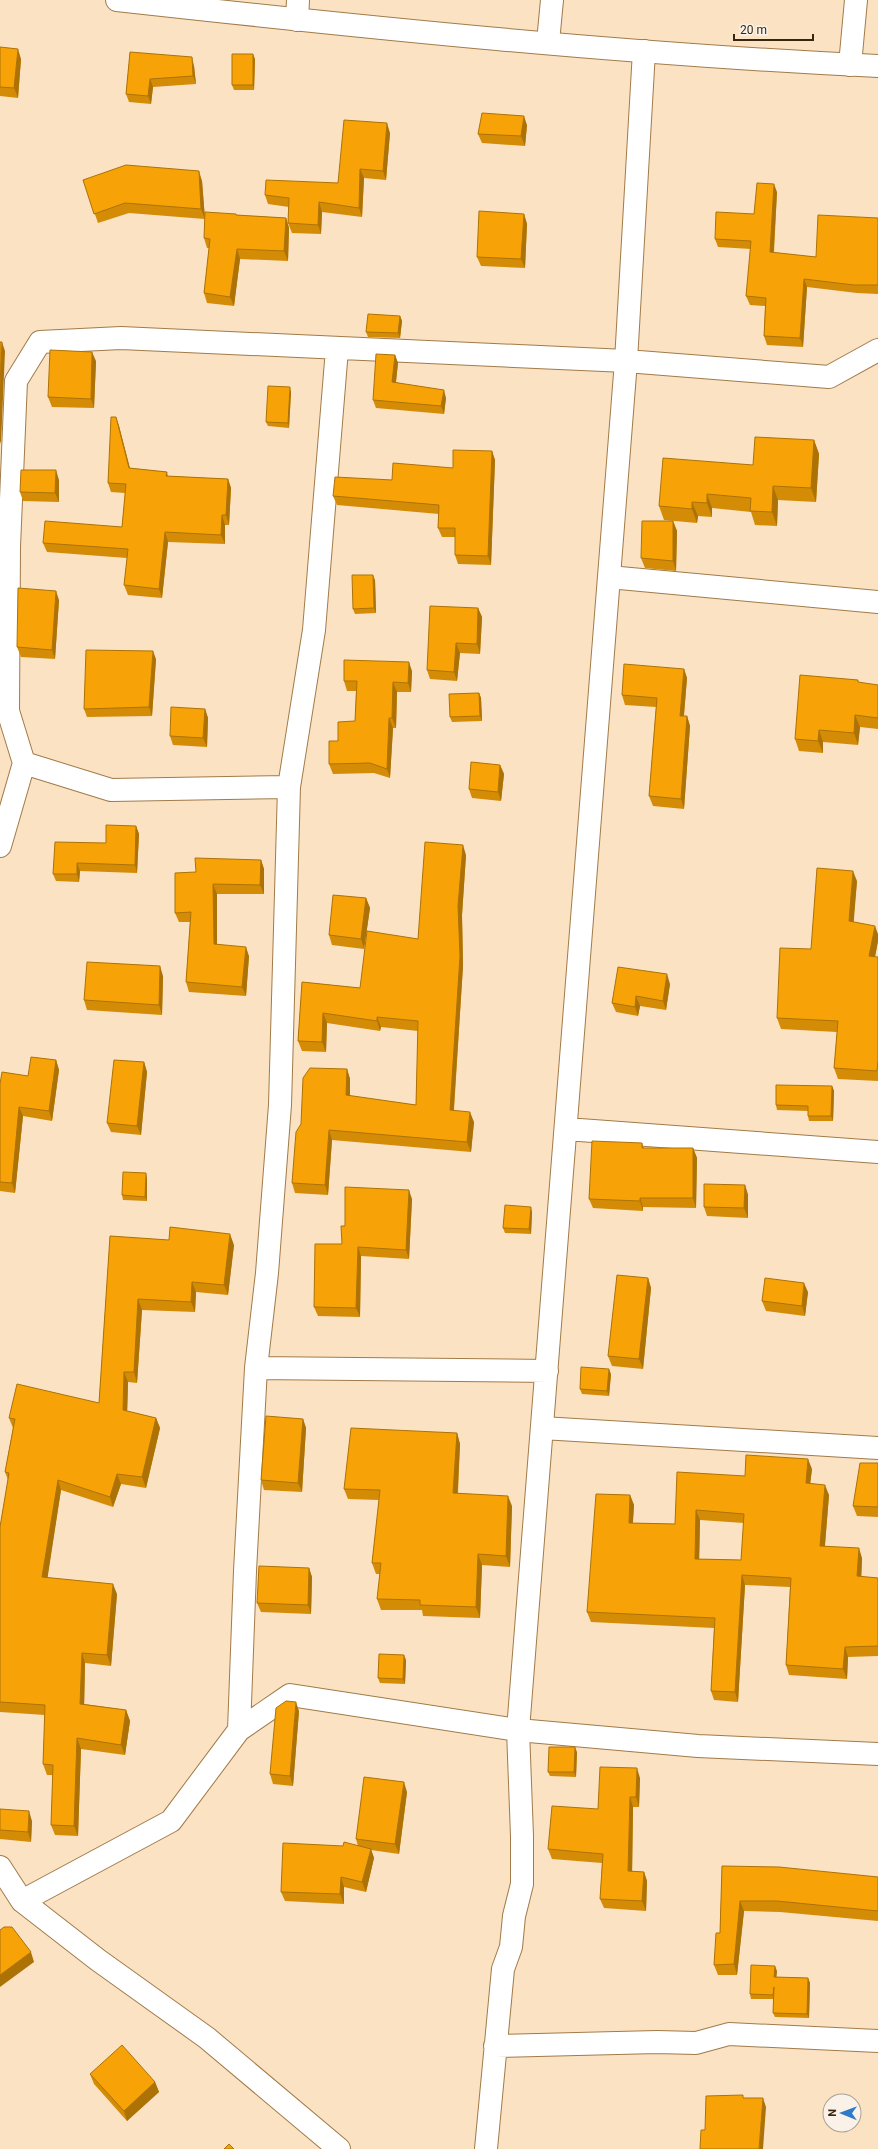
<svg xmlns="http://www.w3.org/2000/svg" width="878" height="2149" font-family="Roboto,sans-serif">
<rect width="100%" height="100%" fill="#fbe2c3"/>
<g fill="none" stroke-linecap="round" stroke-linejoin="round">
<defs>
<path id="street" d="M297 20 298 0
M548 42 552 0
M850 65 856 0
M609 577 878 602
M289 787 111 790 24 763 8 711 9 547 16 381 40 342 121 338 626 361 829 377 878 350
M0 846 24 763
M566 1129 878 1152
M256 1368 547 1371
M542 1428 878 1448
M239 1730 245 1571 256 1368 267 1273 280 1105 289 787 314 630 337 349
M0 1867 22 1901 98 1960 207 2038 339 2149
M22 1901 171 1821 239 1730 290 1695 518 1730 698 1746 878 1754
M495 2046 657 2042 696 2043 729 2034 878 2041
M486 2149 503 1969 511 1947 514 1916 522 1884V1836L518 1730 626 361 644 51"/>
<path id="secondary" d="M117 0C370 28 624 54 878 66"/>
</defs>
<use href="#street" stroke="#a17b49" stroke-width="24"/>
<use href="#secondary" stroke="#a17b49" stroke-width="24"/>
<use href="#street" stroke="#fff" stroke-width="22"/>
<use href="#secondary" stroke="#fff" stroke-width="22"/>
</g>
<path fill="#d48c07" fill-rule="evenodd" d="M0 47 21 59 18 98 0 96Z
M130 52 194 66 196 84 153 87 151 104 129 102 126 94Z
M255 59 254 90H234L232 85Z
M527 125 525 146 482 143 478 134Z
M390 133 386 180 364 178 362 217 322 212 321 234 292 233 288 223 289 207 268 204 265 195 338 183Z
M83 180 202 181 205 219 129 213 98 223Z
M777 192 774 253 816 257 878 218V294L857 293 807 287 803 347 767 345 764 336 765 306 750 305 746 296 751 249 718 247 715 239 754 214Z
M524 214 527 224 525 268 481 266 477 257Z
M237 215 286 218 289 228 288 261 240 259 234 306 207 303 204 293 209 248H207L204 238Z
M400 316 402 321 400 338 368 337 366 332Z
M395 355 398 363 396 382 446 398 444 414 376 408 373 400Z
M96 361 94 408 52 407 48 397Z
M291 392 289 428 268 426 266 422Z
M116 417 119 426 130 468 167 472 168 476 228 479 231 488 229 525H225V544L168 542 162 598 128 595 124 585 127 558 47 552 43 543 122 527 125 493 111 492 108 483Z
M814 440 819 454 816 502 778 500 777 526 755 525 751 512 712 508V517L698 516 697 523 664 520 659 506Z
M492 451 495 460 491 565 458 564 455 555V537H442L438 528 439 514 337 505 333 496 392 480 453 468Z
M59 480V502L23 501 20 492Z
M673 521 677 531 676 571 645 568 641 558Z
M375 580 376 613 355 614 353 609Z
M59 600 55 659 21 657 17 647Z
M478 608 482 617 480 654 460 653 457 681 430 679 427 670Z
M156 659 152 716 87 717 84 709Z
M684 669 687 678 684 716H687L690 726 684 809 653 806 649 796 656 707 625 705 622 695Z
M412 671 411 692H397L396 728H393L390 778 374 773 333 774 329 764 338 741 355 721 356 691H347L344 681Z
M859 683 878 685V729L860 727 858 745 823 742V753L799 751 795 739Z
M479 693 481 698 482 721 452 722 450 717Z
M205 709 208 718 207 747 173 745 170 736Z
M500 765 504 774 501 801 472 798 469 789Z
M136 826 139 834 137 873 80 871 79 882 56 881 53 874Z
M466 855 462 915 463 966 454 1110 474 1122 471 1152 332 1140 328 1195 295 1193 292 1183 347 1069 350 1079V1096L416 1105 418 1031 381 1027 380 1031 327 1023 326 1052 302 1051 298 1041 302 982 360 988 418 939Z
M261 860 264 869V894H217V945L249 956 246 996 189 992 186 982 190 922H179L175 913 196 872Z
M857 881 853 922 878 934V941L875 957H878V1081L838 1079 834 1068 837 1032 781 1029 777 1018 811 949Z
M366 898 370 908 364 949 332 945 329 935Z
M163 976 162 1015 87 1010 84 1000Z
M670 984 666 1010 640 1006 638 1016 616 1012 612 1003Z
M56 1060 59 1070 52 1121 23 1116 15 1193 0 1191V1084L28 1076Z
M144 1062 147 1072 141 1135 111 1132 107 1123Z
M832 1086 834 1091 833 1121H809L808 1116V1111L777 1110 776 1105Z
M642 1143 644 1148H693L697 1158 696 1208 643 1207V1211L593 1208 589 1199Z
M147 1178V1201L123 1200 122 1195Z
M745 1185 748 1195V1218L707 1216 704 1207Z
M412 1199 409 1259 361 1256 360 1317 318 1316 314 1307 342 1244 345 1226Z
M532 1212 531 1234 505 1233 503 1228Z
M110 1236 234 1245 228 1295 196 1292 195 1312 142 1310 137 1383 128 1382 127 1411 156 1418 160 1428 146 1488 121 1484 113 1507 61 1490 47 1578 117 1594 111 1666 85 1663 84 1704 126 1710 130 1721 125 1755 81 1749 78 1836 55 1835 51 1825 53 1775H47L43 1764 45 1715 0 1712V1527L8 1480 5 1472 13 1428 9 1418 99 1403Z
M648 1278 651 1288 643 1369 612 1366 608 1356Z
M808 1292 805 1316 766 1311 762 1301Z
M611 1374 609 1396 582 1394 580 1389Z
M303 1419 306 1428 302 1492 264 1490 261 1480Z
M457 1433 460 1444 458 1493 512 1506 510 1567 482 1565 480 1618 423 1616 422 1610H381L377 1599 380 1574H376L372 1563 379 1500 348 1499 344 1489Z
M878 1463V1517L857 1516 853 1506Z
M812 1469 810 1484 829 1495 825 1546 862 1558 861 1577 878 1578V1656L848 1657 847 1679 789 1675 786 1665 790 1587 745 1585 738 1702 714 1700 711 1691 714 1628 591 1622 587 1612 630 1495 634 1505 633 1523 675 1524 745 1476ZM700 1520 744 1523 741 1560 699 1559Z
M309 1568 312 1577 311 1614 261 1612 257 1603Z
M406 1660 405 1684 380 1683 378 1678Z
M299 1711 293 1786 273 1784 270 1774Z
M577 1752 576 1777 550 1776 548 1772Z
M640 1778 639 1807H633L632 1871 644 1872 647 1881 646 1911 604 1908 600 1899 602 1863 552 1859 548 1849 598 1809Z
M407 1792 399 1854 371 1850 374 1858 366 1892 344 1887V1904L285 1901 281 1892 343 1846H358L356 1839Z
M0 1809 32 1821 31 1842 0 1839Z
M722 1866 878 1877V1921L780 1912 744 1911 737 1975H718L714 1965 720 1933Z
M777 1971 776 1977 808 1978 810 1983 809 2018 775 2017 773 2013V1999H751L750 1994Z
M90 2074 155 2082 159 2092 127 2121 94 2084Z"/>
<path fill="#ad7206" d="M18 49 21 59 18 98 14 88Z
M253 54 255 59 254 90 253 85Z
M192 57 194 66 196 84 193 76Z
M150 79 153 87 151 104 148 96Z
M524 116 527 125 525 146 521 136Z
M387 123 390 133 386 180 383 171Z
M360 169 364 178 362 217 359 208Z
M199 171 202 181 205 219 201 209Z
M774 184 777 192 773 261 770 252Z
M319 202 322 212 321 234 318 225Z
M524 214 527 224 525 268 521 259Z
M286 218 289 228 288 261 284 251Z
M237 249 240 259 234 306 230 297Z
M804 279 807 287 803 347 800 338Z
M400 316 402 321 400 338 398 333Z
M2 342 5 351 1 444 0 441V386Z
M92 352 96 361 94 408 91 399Z
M395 355 398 363 395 390 392 382Z
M290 387 291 392 289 428 288 423Z
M444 390 446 398 444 414 441 406Z
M116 417 119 426 132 477 129 468Z
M814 440 819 454 816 502 811 488Z
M492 451 495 460 491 565 488 556Z
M56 470 59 480V502L55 493Z
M228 479 231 488 229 525 226 515Z
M773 486 778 500 777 526 772 512Z
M707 494 712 508V517L707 503Z
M692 502 698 516 697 523 692 509Z
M222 515 225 525V544L221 535Z
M673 521 677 531 676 571 673 561Z
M165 532 168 542 162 598 159 589Z
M373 575 375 580 376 613 374 608Z
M56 591 59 600 55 659 52 650Z
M478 608 482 617 480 654 477 644Z
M456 643 460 653 457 681 454 672Z
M153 651 156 659 152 716 149 707Z
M409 662 412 671 411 692 408 683Z
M684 669 687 678 683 725 680 716Z
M393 682 397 692 396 728 392 718Z
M479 693 481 698 482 721 480 716Z
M205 709 208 718 207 747 203 738Z
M855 715 860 727 858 745 854 733Z
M687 716 690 726 684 809 681 799Z
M389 718 393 728 390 778 387 769Z
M819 730 823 742V753L818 741Z
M500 765 504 774 501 801 498 792Z
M136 826 139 834 137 873 135 865Z
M463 845 466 855 462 915 463 966 453 1120 450 1110 458 906Z
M261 860 264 869V894L260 885Z
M77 863 80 871 79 882 77 874Z
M853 871 857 881 853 931 849 921Z
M213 884 217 894V954L214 944Z
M366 898 370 908 364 949 361 939Z
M875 926 878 934V941L873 967 869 956Z
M246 947 249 956 246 996 242 987Z
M160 966 163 976 162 1015 159 1005Z
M667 974 670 984 666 1010 663 1001Z
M636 996 640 1006 638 1016 635 1007Z
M323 1013 327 1023 326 1052 322 1042Z
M377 1017 381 1027 380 1031 377 1021Z
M56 1060 59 1070 52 1121 49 1111Z
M144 1062 147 1072 141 1135 137 1126Z
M347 1069 350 1079V1105L346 1095Z
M832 1086 834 1091 833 1121 831 1116Z
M19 1107 23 1116 15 1193 12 1183Z
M470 1112 474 1122 471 1152 467 1142Z
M329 1130 332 1140 328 1195 325 1185Z
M693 1148 697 1158 696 1208 693 1198Z
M146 1173 147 1178V1201L145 1197Z
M745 1185 748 1195V1218L744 1208Z
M409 1190 412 1199 409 1259 406 1250Z
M640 1198 643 1207V1211L640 1201Z
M531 1207 532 1212 531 1234 529 1229Z
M230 1234 234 1245 228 1295 224 1285Z
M358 1247 361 1256 360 1317 356 1308Z
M648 1278 651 1288 643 1369 639 1359Z
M192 1282 196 1292 195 1312 191 1302Z
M804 1283 808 1292 805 1316 802 1306Z
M138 1299 142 1310 137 1383 134 1372Z
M609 1369 611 1374 609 1396 607 1391Z
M124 1372 128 1382 127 1420 123 1410Z
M156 1418 160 1428 146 1488 142 1477Z
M303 1419 306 1428 302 1492 298 1483Z
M457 1433 460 1444 457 1503 453 1493Z
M808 1459 812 1469 809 1493 806 1483Z
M117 1474 121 1484 113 1507 110 1497Z
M58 1480 61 1490 46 1588 42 1577Z
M825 1485 829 1495 824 1556 820 1546Z
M630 1495 634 1505 632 1533 629 1523Z
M508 1496 512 1506 510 1567 506 1556Z
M696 1510 700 1520 699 1569 695 1559Z
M859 1548 862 1558 861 1586 857 1576Z
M478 1554 482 1565 480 1618 476 1607Z
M309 1568 312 1577 311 1614 308 1605Z
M742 1575 745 1585 738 1702 735 1692Z
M113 1584 117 1594 111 1666 107 1655Z
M845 1647 848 1657 847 1679 843 1669Z
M82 1653 85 1663 84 1714 80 1704Z
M404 1655 406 1660 405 1684 403 1679Z
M296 1702 299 1711 293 1786 290 1776Z
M126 1710 130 1721 125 1755 121 1745Z
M77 1738 81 1749 78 1836 74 1826Z
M575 1747 577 1752 576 1777 574 1772Z
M637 1768 640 1778 639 1807 636 1797Z
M404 1782 407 1792 399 1854 395 1844Z
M630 1797 633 1807 632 1880 628 1871Z
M29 1811 32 1821 31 1842 28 1832Z
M371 1849 374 1858 366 1892 362 1882Z
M644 1872 647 1881 646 1911 642 1901Z
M341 1877 344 1887V1904L340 1894Z
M740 1901 744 1911 737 1975 734 1964Z
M31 1952 34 1962 0 1987V1975Z
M775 1966 777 1971 776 1981 774 1977Z
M808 1978 810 1983 809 2018 807 2014Z
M155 2082 159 2092 127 2121 124 2111Z
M763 2098 766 2107 763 2149H759Z"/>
<path fill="#f7a308" stroke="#ad7206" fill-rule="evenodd" d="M0 47 18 49 14 88 0 87Z
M130 52 192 57 193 76 150 79 148 96 126 94Z
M232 54H253V85H232Z
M482 113 524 116 521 136 478 134Z
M344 120 387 123 383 171 360 169 359 208 319 202 318 225 288 223 289 198 265 195 266 180 338 183Z
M126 165 199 171 201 209 125 203 94 214 83 180Z
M757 183 774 184 770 252 816 257 818 215 878 218V285H854L804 279 800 338 764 336 766 298 746 296 751 241 715 239 716 212 754 214Z
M479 211 524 214 521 259 477 257Z
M205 212 236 214V215L286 218 284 251 237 249 230 297 204 293 210 239 204 238Z
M368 314 400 316 398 333 366 332Z
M0 342H2L0 386Z
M50 350 92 352 91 399 48 397Z
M376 354 395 355 392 382 444 390 441 406 373 400Z
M268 386 290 387 288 423 266 422Z
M111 417H116L129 468 167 472 166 476 228 479 226 515H222L221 535 165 532 159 589 124 585 128 549 43 543 45 521 122 527 126 484 108 483Z
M755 437 814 440 811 488 773 486 772 512 750 511 751 498 707 494V503L692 502V509L659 506 663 458 753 465Z
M453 450 492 451 488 556 455 555V528H438L439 505 333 496 335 477 392 480 393 463 453 468Z
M21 470H56L55 493 20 492Z
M642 521H673V561L641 558Z
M352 575H373L374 608 353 609Z
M18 588 56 591 52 650 17 647Z
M430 606 478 608 477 644 456 643 454 672 427 670Z
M86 650 153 651 149 707 84 709Z
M344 660 409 662 408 683 393 682 392 718H389L387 769 370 763 329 764V741H338V722L355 721 357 681H344Z
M624 664 684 669 680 716H687L681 799 649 796 657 698 622 695Z
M800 675 858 680V682L878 685V718L855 715 854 733 819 730 818 741 795 739Z
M479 693 480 716 450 717 449 694Z
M171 707 205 709 203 738 170 736Z
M471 762 500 765 498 792 469 789Z
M106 825 136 826 135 865 77 863V874H53L55 842 106 843Z
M425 842 463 845 458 906 460 956 450 1110 470 1112 467 1142 329 1130 325 1185 292 1183 296 1132 301 1124 303 1078 310 1068 347 1069 346 1095 416 1105 418 1021 377 1017V1021L323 1013 322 1042 298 1041 302 982 360 988 367 931 418 939Z
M195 858 261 860 260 885 213 884 214 944 246 947 242 987 186 982 191 912 175 913V873L196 872Z
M817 868 853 871 849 921 875 926 869 956 878 957V1060L877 1071 834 1068 838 1021 777 1018 780 948 811 949Z
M333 895 366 898 361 939 329 935Z
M87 962 160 966 159 1005 84 1000Z
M618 967 667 974 663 1001 636 996 635 1007 612 1003Z
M31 1057 56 1060 49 1111 19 1107 12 1183 0 1182V1084L2 1072 28 1076Z
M114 1060 144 1062 137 1126 107 1123Z
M776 1085 832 1086 831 1116H808V1106L776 1105Z
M592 1141 642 1143V1148H693V1198H640V1201L589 1199Z
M123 1172 146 1173 145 1197 122 1195Z
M704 1184 745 1185 744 1208 704 1207Z
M345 1187 409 1190 406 1250 358 1247 356 1308 314 1307 315 1244H342L341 1226H345Z
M505 1205 531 1207 529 1229 503 1228Z
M170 1227 230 1234 224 1285 192 1282 191 1302 138 1299 134 1372H124L123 1410 156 1418 142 1477 117 1474 110 1497 58 1480 42 1577 113 1584 107 1655 82 1653 80 1704 126 1710 121 1745 77 1738 74 1826 51 1825 53 1765 43 1764 45 1705 0 1702V1527L9 1473 5 1472 15 1419 9 1418 17 1384 99 1403 110 1236 169 1240Z
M617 1275 648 1278 639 1359 608 1356Z
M765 1278 804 1283 802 1306 762 1301Z
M581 1367 609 1369 607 1391 580 1389Z
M266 1416 303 1419 298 1483 261 1480Z
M351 1428 457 1433 453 1493 508 1496 506 1556 478 1554 476 1607 420 1605V1600L377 1599 381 1563H372L380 1490 344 1489Z
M746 1455 808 1459 806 1483 825 1485 820 1546 859 1548 857 1576 878 1578V1646L845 1647 843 1669 786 1665 791 1578 742 1575 735 1692 711 1691 715 1618 587 1612 596 1494 630 1495 629 1523 675 1524 677 1472 745 1476ZM696 1510 744 1514 741 1560 695 1559Z
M860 1463H878V1507L853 1506Z
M259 1566 309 1568 308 1605 257 1603Z
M379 1654 404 1655 403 1679 378 1678Z
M286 1701 296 1702 290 1776 270 1774 276 1708Z
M549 1747H575L574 1772H548Z
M600 1767 637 1768 636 1797H630L628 1871 644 1872 642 1901 600 1899 603 1854 548 1849 552 1806 598 1809Z
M364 1777 404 1782 395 1844 356 1839Z
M0 1809 29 1811 28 1832 0 1830Z
M344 1842 371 1849 362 1882 341 1877 340 1894 281 1892 283 1843 343 1846Z
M722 1866 779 1867 878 1877V1911L777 1901H740L734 1964 714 1965 716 1933H720Z
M4 1927H12L31 1952 0 1975V1930Z
M751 1965 775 1966 774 1977 808 1978 807 2014 773 2013 774 1987 773 1995 750 1994Z
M122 2045 155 2082 124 2111 90 2074Z
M743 2095V2098H763L759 2149H700L701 2130H705L706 2096Z
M229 2144 234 2149H224Z"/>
<g transform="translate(842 2113) rotate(271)"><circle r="19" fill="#faf2e8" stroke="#aca192"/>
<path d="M0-3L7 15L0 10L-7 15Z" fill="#2d7bca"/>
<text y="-6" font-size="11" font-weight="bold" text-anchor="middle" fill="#372712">N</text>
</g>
<path d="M734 34v6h79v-6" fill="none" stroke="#372712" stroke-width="2"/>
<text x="740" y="34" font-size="12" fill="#372712" stroke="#faf2e8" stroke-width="3" paint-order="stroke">20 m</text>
</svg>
